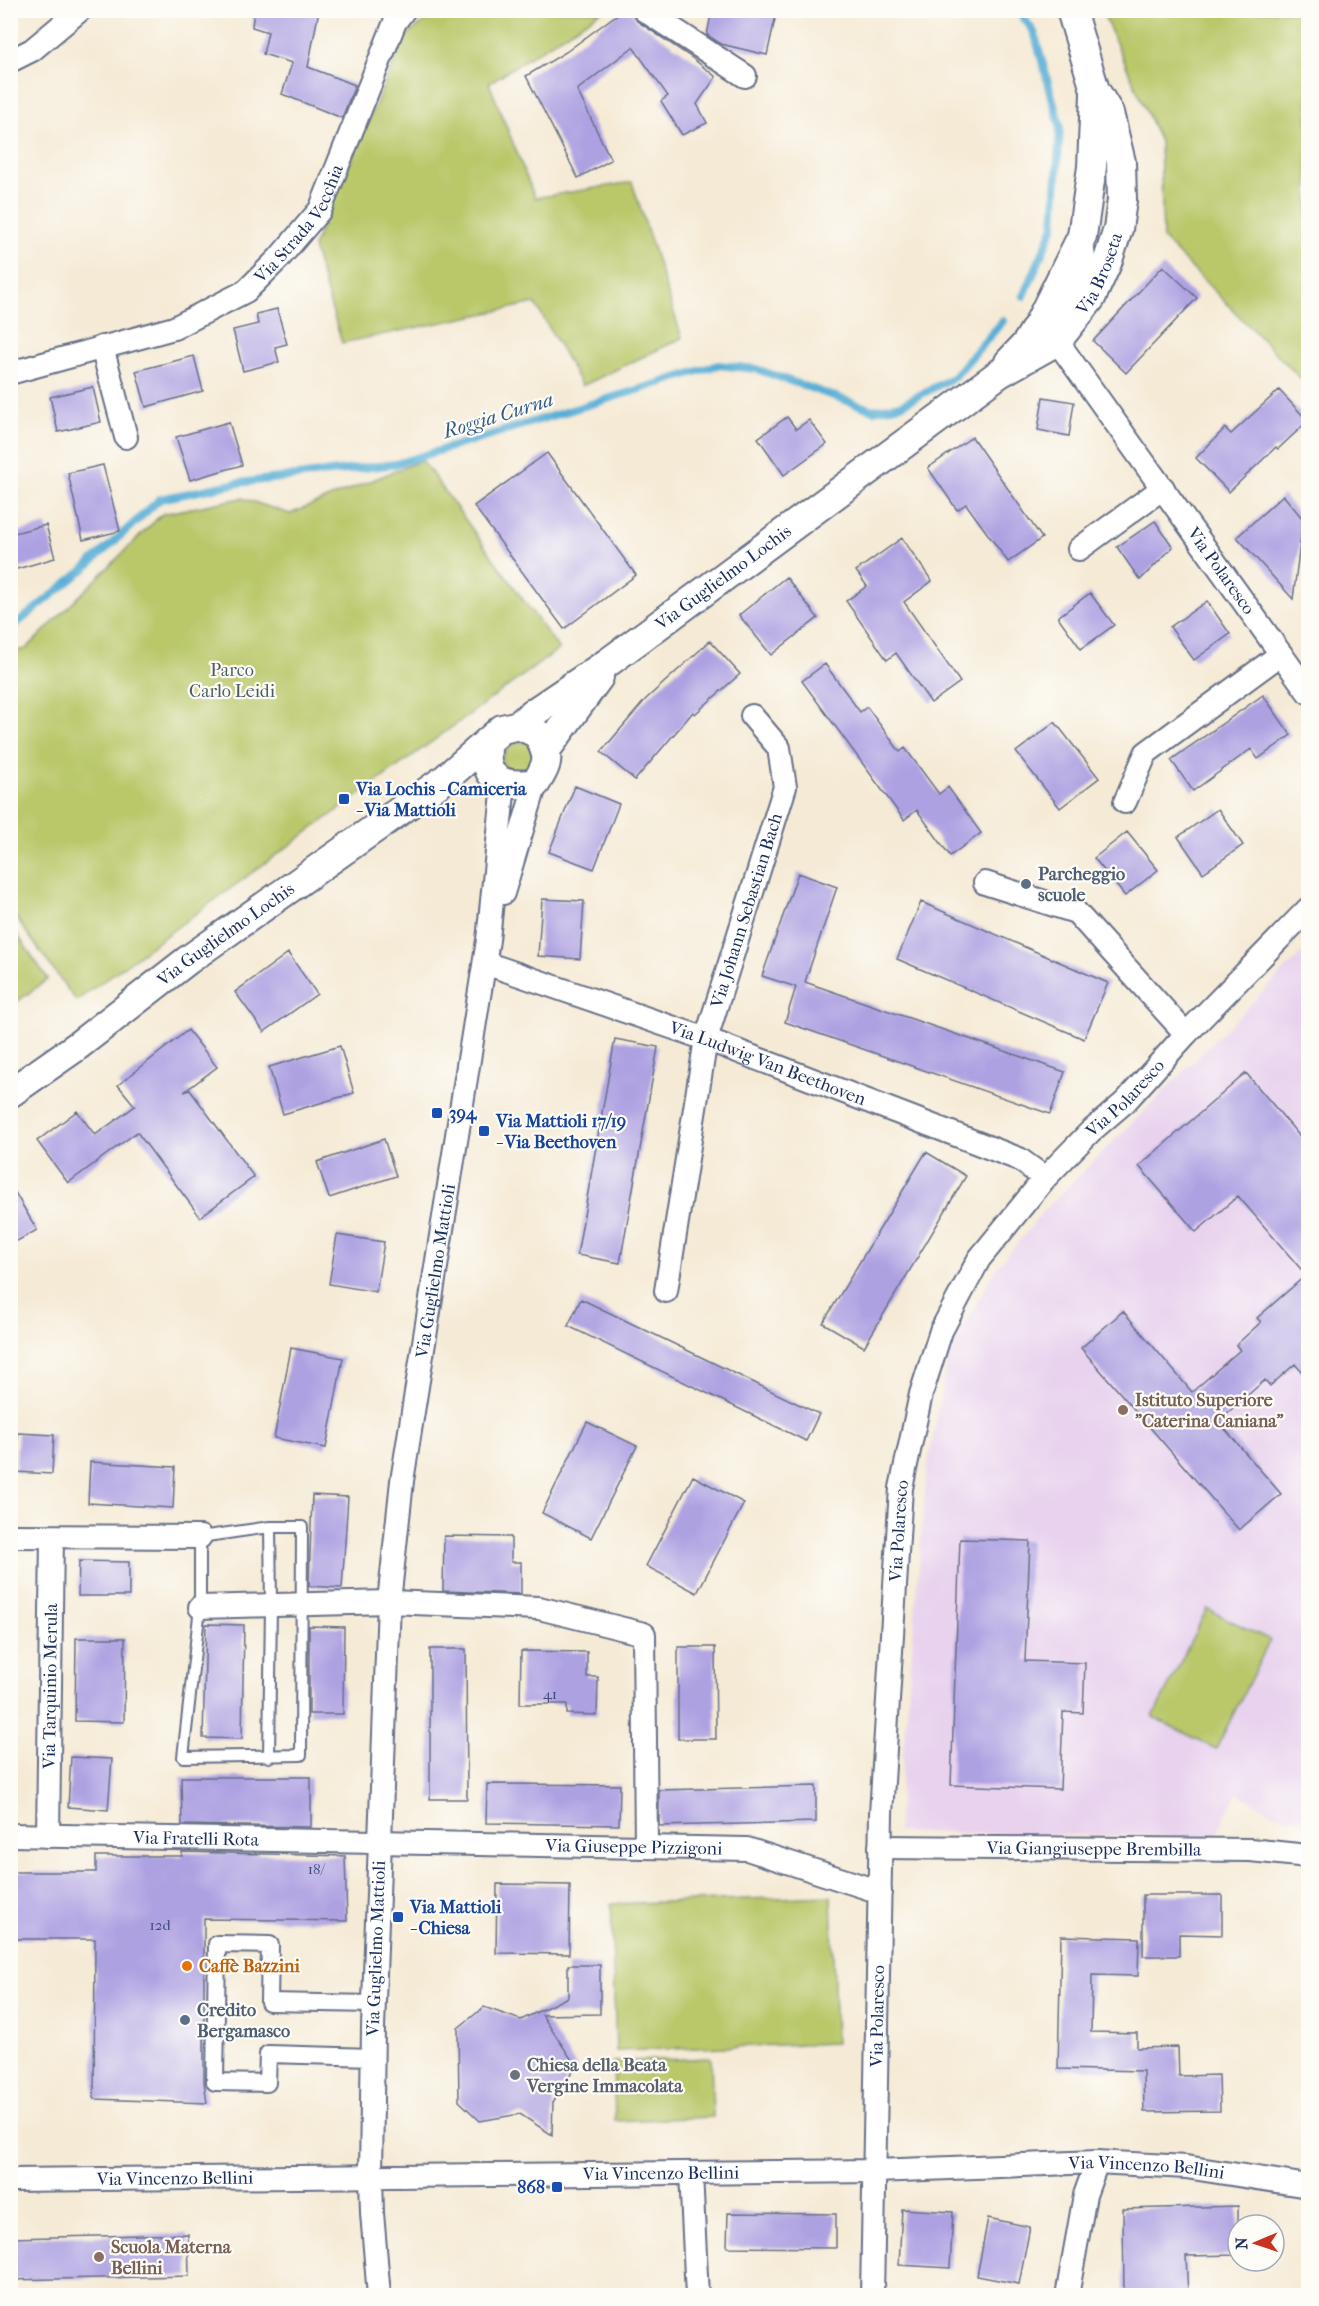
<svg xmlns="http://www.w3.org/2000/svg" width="1319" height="2306" font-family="'IM FELL French Canon',serif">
<rect width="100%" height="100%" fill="#fdfcf7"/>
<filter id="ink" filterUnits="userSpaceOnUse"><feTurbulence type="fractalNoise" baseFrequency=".0167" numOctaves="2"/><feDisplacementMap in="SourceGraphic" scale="12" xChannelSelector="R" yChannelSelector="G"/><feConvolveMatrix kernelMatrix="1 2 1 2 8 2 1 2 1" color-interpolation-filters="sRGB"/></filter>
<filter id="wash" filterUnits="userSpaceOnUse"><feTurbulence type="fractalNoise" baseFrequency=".008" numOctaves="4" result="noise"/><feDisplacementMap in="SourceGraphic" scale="24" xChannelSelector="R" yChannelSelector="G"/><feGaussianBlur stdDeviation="1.35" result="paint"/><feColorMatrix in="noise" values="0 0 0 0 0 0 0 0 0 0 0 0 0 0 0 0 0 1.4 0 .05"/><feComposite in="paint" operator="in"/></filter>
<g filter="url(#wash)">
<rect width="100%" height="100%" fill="#f5ead5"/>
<path fill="#e8d2ee" d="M1308 947V1820L1278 1816 1237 1793 1215 1837 897 1832 927 1468 949 1352 997 1267 1045 1210Z"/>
<path fill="#bac86a" stroke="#6a7c64" stroke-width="1.5" d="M441 11H602L489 83 535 198 632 182 682 338 582 386 535 303 342 343 313 247 406 35Z
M1102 11H1308V386L1163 239 1160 142Z
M422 460 559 649 76 1001 11 911V652L26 649 162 514 242 498 290 514Z
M520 741 531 744 537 765 519 776C515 774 509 771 506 768 496 757 509 744 520 741Z
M11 926 48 979 11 1006H10Z
M1207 1609 1270 1640 1216 1749 1153 1717Z
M831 1896 836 2043 616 2051 611 1904Z
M711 2058 713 2117 615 2121 613 2062Z"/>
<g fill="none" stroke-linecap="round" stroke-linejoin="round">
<path stroke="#59afd5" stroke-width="8" d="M1018 10 1034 32 1060 126 1054 226 1024 296
M10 629 82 571 160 499 238 483 396 464 718 365 756 369 873 410 901 405 954 377 1003 321"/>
</g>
<g id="blocks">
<path fill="#aea1e2" d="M254 10H319L308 67 355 85 342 118 282 94 292 63 263 54 268 32 252 27Z
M623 10H631L637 21 692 58 716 77 697 104 707 123 682 135 661 101 668 96 633 47 577 90 611 160 578 178 526 76 566 52Z
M712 10H777L767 55 721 44 707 35Z
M1163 266 1197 298 1126 373 1093 341Z
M277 309 287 344 275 347 279 362 243 371 233 330 258 324 256 314Z
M194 356 203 391 146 407 136 371Z
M93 387 101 422 58 432 50 397Z
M1279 390 1308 421 1278 449 1276 447 1229 492 1196 458 1225 428 1231 434Z
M1043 397 1074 402 1069 436 1038 430Z
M787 417 796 429 809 420 827 444 784 475 758 438Z
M229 422 242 465 190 480 176 437Z
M972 437 1042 538 1008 562 966 504 957 510 928 468Z
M547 453 636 575 564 629 474 506Z
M103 465 120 531 83 540 68 473Z
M1283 495 1303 519 1293 599 1237 537Z
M1155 521 1173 547 1140 580 1117 547Z
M46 525 55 558 10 571V534Z
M902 538 932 581 904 602 960 682 931 703 896 653 887 660 846 601 867 586 856 571Z
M786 577 818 618 771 655 739 615Z
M1090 593 1114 625 1081 649 1058 617Z
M1207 601 1230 634 1194 660 1170 627Z
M710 641 740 674 695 714 693 712 635 780 601 752 646 699Z
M825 664 860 712 867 707 900 752 905 748 939 794 948 787 981 833 950 856 917 810 904 820 802 681Z
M1263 695 1291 735 1258 759 1251 749 1193 791 1171 760Z
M1055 722 1099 778 1060 808 1016 752Z
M575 786 619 804 594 869 549 852Z
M1218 809 1243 845 1203 873 1178 837Z
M1127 832 1158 870 1125 896 1094 858Z
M798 873 837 887 805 982 1065 1072 1050 1114 785 1022 796 987 762 976Z
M542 899 584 901 580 959 538 956Z
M921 902 1108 983 1084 1039 897 959Z
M288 953 317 994 264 1032 235 992Z
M188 1030 217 1067 184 1092 190 1090 254 1177 200 1217 137 1132 68 1183 37 1141 77 1111 95 1135 135 1106 118 1085Z
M615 1039 658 1047 620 1263 577 1255Z
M340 1046 354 1093 283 1114 269 1067Z
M1246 1073 1308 1146V1379L1295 1364 1270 1386 1265 1380 1218 1421 1281 1494 1239 1530 1081 1348 1123 1311 1192 1392 1240 1350 1236 1345 1261 1322 1257 1318 1306 1275 1238 1196 1196 1232 1139 1166Z
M384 1139 396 1176 329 1198 317 1162Z
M926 1152 966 1176 864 1347 823 1323Z
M10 1184 37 1230 10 1245Z
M337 1235 384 1242 376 1292 329 1284Z
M581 1299 819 1414 806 1441 568 1326Z
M291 1348 343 1358 326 1448 274 1438Z
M587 1422 637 1446 591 1538 542 1513Z
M18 1433 54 1435 52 1474 15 1472Z
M90 1462 175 1467 173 1508 88 1503Z
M693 1476 744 1503 697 1593 646 1566Z
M312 1495 348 1497 342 1588 309 1586Z
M444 1536 511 1537V1562H521V1594L443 1591Z
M960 1539 1030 1541 1025 1661 1085 1663 1083 1713 1063 1712 1060 1789 951 1785Z
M79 1561 129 1562V1596H78Z
M206 1624 244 1625 242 1739 203 1738Z
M309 1626 344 1627 343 1714H309Z
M76 1638H125L124 1722 75 1721Z
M678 1647H715L716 1739H678Z
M430 1649H466L467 1799H430Z
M521 1651 587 1652V1677H598L597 1715 567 1714V1704H520Z
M71 1757 112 1759 108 1810 68 1807Z
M181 1777H311V1827L182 1825Z
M487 1784 620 1785 619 1825 486 1823Z
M816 1786V1822L659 1826V1790Z
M182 1852 345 1856 347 1921 204 1919V2082L207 2103 94 2099 95 1939H10V1872H96V1856H182Z
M497 1884 570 1885 569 1954 496 1953Z
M1143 1895H1222V1935L1179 1934V1956H1143Z
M1061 1936 1139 1938 1138 1976 1092 1975 1091 2032 1137 2033V2048L1178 2047 1179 2076 1219 2075 1220 2111 1144 2112 1143 2071 1058 2069Z
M568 1965H600V2014L542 2015 576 2066 553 2102 552 2135 520 2114 480 2121 459 2101 458 2028 484 2007 521 2020 568 1997Z
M1238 2206V2255L1186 2256 1188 2295H1124L1123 2209Z
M902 2209 953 2212 950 2268 899 2265Z
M728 2213 836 2214V2248L727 2247Z
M988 2218 1030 2227 1019 2284 977 2276Z
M188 2234 189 2276 10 2280V2238Z"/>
</g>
</g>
<g filter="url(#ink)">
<use href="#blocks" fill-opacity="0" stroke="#677088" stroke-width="1.5"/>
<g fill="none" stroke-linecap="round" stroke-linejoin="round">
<defs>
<path id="service" d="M269 1757 271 1605 270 1527 200 1537V1607L183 1757 301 1755 302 1527H270"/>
<path id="pedestrian" d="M373 2057 268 2054 267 2083 215 2082 217 1944 270 1945 269 2002 374 2004"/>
<g id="minor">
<path d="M644 10 745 76"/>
<path d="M10 61 32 50 80 10"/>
<path id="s1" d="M1083 250 1084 258 1068 302 1052 326 1057 341 1308 692"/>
<path d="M102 347 126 437"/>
<path id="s2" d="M10 373 174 328 246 291 279 258 320 210 395 22 404 10"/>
<path d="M1079 549 1163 488"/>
<path d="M1125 802 1146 753 1281 654"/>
<path d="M985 883 1076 912 1186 1034"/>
<path d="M503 893 536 783"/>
<path id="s3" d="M485 963 706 1039 1019 1159 1045 1178"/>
<path id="s4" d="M666 1291 706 1039 785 787 779 748 752 716"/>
<path d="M10 1536 200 1537"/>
<path d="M200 1607 389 1602 539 1608 644 1634 646 1846"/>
<path id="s5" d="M10 1835 747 1849 880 1892"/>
<path id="s6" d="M48 1836 52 1537"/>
<path id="s7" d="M880 1847 1250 1850 1308 1856"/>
<path d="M691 2173 697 2296"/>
<path id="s8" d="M10 2180 876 2171 1097 2162 1186 2167 1308 2186"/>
<path id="s9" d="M379 2296 372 2213 371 2175 373 2027 389 1602 402 1481 488 940 504 783"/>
<path id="s10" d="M872 2296 881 1814 901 1488 921 1394 941 1331 979 1259 1045 1178 1090 1132 1125 1102 1186 1034 1308 909"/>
<path d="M1067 2296 1085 2195 1097 2162"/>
</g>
<g id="tertiary">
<path d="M1009 362 1026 344 1039 323 1082 236 1092 167 1095 94"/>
<path d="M488 742C481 780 502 788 536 783 550 760 549 758 538 734L519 725"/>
<path d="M546 750 599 677"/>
<path id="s11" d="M10 1093 76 1047 188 960 445 779 502 729 519 725 533 713 610 661 1000 373 1057 341 1091 298 1107 263 1118 229 1122 200 1121 162 1109 113 1095 90 1071 10"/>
</g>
</defs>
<use href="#service" stroke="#677088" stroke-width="14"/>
<use href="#pedestrian" stroke="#677088" stroke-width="20"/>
<use href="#minor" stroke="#677088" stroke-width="26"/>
<use href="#tertiary" stroke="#677088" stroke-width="32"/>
<use href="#service" stroke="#fff" stroke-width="10"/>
<use href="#pedestrian" stroke="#fff" stroke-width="16"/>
<use href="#minor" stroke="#fff" stroke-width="22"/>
<use href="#tertiary" stroke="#fff" stroke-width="28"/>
</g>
</g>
<g fill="#1a4fb4" stroke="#fdfcf7" stroke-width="2">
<rect x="338" y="793" width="12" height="12" rx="3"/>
<rect x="431" y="1107" width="12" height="12" rx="3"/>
<rect x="478" y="1125" width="12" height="12" rx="3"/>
<rect x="392" y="1911" width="12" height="12" rx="3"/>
<rect x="551" y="2181" width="12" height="12" rx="3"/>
</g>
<g fill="#5c6f8a" stroke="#fdfcf7" stroke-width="2">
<circle cx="1026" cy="884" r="6"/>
<circle cx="185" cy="2020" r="6"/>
</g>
<g fill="#8d6e63" stroke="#fdfcf7" stroke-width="2">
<circle cx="1123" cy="1410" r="6"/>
<circle cx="99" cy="2257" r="6"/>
</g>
<circle fill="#e8710a" stroke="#fdfcf7" stroke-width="2" cx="187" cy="1966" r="6"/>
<circle fill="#6b7280" stroke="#fdfcf7" stroke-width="2" cx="515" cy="2075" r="6"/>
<g text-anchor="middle" stroke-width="4.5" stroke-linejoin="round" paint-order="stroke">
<g font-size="15" fill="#404c7f">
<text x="550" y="1699">41</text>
<text x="316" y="1874">18/</text>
<text x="160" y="1930">12d</text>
</g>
<g font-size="18" fill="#1b2f5e" stroke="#fdfcf7">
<text dy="6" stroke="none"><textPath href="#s2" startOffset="338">Via Strada Vecchia</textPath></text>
<text dy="6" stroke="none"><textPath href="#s11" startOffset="1372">Via Broseta</textPath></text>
<text dy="6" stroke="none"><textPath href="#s1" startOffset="382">Via Polaresco</textPath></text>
<text dy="6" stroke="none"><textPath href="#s11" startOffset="882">Via Guglielmo Lochis</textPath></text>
<text dy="6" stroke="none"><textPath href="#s4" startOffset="390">Via Johann Sebastian Bach</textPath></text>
<text dy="6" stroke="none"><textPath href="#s11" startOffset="268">Via Guglielmo Lochis</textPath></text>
<text dy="6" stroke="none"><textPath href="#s3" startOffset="300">Via Ludwig Van Beethoven</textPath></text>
<text dy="6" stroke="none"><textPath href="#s10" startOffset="1270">Via Polaresco</textPath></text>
<text dy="6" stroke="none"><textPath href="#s9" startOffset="1029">Via Guglielmo Mattioli</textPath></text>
<text dy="6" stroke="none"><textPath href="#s10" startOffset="766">Via Polaresco</textPath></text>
<text dy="6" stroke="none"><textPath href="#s6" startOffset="150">Via Tarquinio Merula</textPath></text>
<text dy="6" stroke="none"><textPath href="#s5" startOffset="186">Via Fratelli Rota</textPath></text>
<text dy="6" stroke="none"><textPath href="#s5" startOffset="624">Via Giuseppe Pizzigoni</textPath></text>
<text dy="6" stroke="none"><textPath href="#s7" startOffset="214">Via Giangiuseppe Brembilla</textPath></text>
<text dy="6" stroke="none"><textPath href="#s9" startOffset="348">Via Guglielmo Mattioli</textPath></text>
<text dy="6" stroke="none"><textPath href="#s10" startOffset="280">Via Polaresco</textPath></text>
<text dy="6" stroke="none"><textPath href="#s8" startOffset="1137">Via Vincenzo Bellini</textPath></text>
<text dy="6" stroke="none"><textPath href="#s8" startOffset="651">Via Vincenzo Bellini</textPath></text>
<text dy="6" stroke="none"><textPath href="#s8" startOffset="165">Via Vincenzo Bellini</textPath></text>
</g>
<g font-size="18" fill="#4b5d62" stroke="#fdfcf7">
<text x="232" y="676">Parco<tspan x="232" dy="21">Carlo Leidi</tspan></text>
</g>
<g font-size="18" font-weight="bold" fill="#164399" stroke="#fdfcf7" text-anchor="start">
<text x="356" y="795">Via Lochis - Camiceria<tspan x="356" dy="21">- Via Mattioli</tspan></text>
<text x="449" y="1119">394</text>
<text x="496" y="1127">Via Mattioli 17/19<tspan x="496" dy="21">- Via Beethoven</tspan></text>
<text x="410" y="1913">Via Mattioli<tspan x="410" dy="21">- Chiesa</tspan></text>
<text x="545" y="2193" text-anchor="end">868</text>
</g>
<g font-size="18" font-weight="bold" fill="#4e5e75" stroke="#fdfcf7" text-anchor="start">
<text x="1038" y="880">Parcheggio<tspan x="1038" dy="21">scuole</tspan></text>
<text x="197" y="2016">Credito<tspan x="197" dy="21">Bergamasco</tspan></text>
</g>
<g font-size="18" font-weight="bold" fill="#785e54" stroke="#fdfcf7" text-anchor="start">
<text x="1135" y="1406">Istituto Superiore<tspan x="1135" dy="21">"Caterina Caniana"</tspan></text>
<text x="111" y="2253">Scuola Materna<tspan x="111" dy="21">Bellini</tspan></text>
</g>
<g font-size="18" font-weight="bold" fill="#c56008" stroke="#fdfcf7" text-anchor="start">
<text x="199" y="1972">Caffè Bazzini</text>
</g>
<g font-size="18" font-weight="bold" fill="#5b616d" stroke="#fdfcf7" text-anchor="start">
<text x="527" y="2071">Chiesa della Beata<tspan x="527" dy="21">Vergine Immacolata</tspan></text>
</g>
<g font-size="20" font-style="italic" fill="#315c88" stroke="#fdfcf7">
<text transform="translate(498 415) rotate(-17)" y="7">Roggia Curna</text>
</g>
</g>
<rect width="1319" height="2306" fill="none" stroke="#fdfcf7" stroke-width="36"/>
<g transform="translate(1256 2243) rotate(268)"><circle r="28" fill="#fdfcf7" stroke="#a3aaba" stroke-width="1.5"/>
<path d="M0-4.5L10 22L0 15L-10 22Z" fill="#c8321e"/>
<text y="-9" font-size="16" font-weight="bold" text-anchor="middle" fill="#1b2f5e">N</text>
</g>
</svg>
